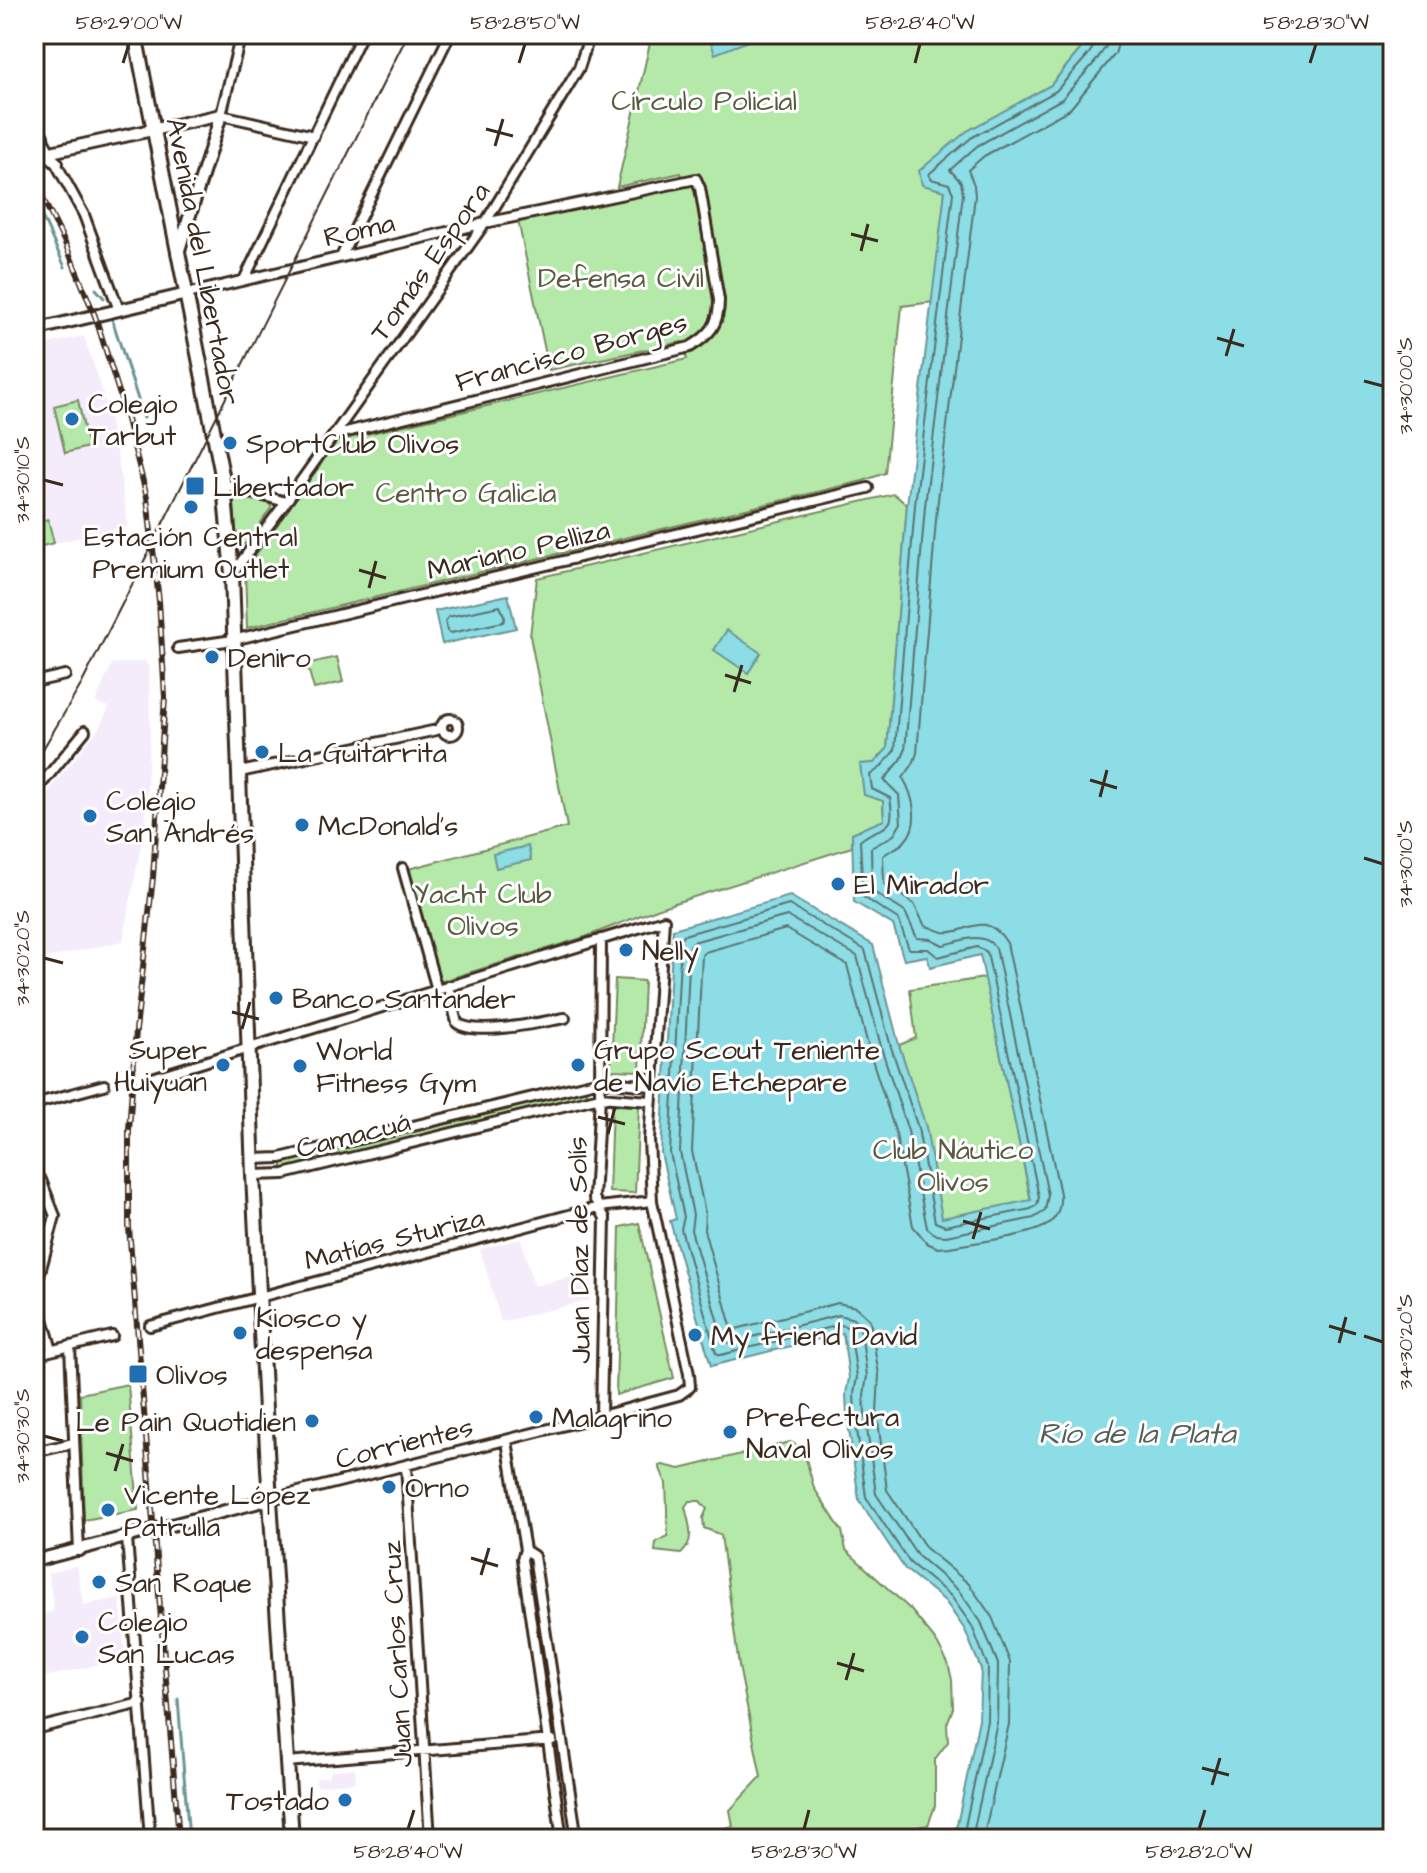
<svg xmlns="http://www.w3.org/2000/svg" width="1427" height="1873" font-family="'Architects Daughter',sans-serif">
<rect width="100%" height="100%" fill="#fff"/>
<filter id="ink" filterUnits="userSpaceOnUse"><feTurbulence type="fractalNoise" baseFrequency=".0125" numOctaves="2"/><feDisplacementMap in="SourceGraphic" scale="16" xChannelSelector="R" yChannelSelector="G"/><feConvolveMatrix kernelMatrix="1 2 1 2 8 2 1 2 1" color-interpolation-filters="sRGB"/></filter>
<g filter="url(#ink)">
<path fill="#f4ecfa" d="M84 336 102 390 116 448 128 526 34 548V384L37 383 34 347Z
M145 661 149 668 150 730 145 824 123 941 34 961V809L99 728 109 707 95 702 112 664Z
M521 1239 534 1286 592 1272 590 1300 501 1322 480 1249Z
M77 1566 83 1605 120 1598 125 1658 45 1677 38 1615 54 1611 48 1573Z
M355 1768 356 1782 317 1786 316 1778 328 1777 332 1770Z"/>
<path fill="#b5e9aa" stroke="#788a64" stroke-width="2" d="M652 34H1093L1051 85 1009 109 945 191 933 302 902 306 885 473 863 481 247 628 245 570 337 441 687 359 682 342 549 370 518 220 684 186 681 173 617 187Z
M78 400 88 447 65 453 54 406Z
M894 494 907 505 887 749 874 763 861 764 883 801 884 821 852 833V847L662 907 585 937 432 984 401 871 567 827 530 636 537 578Z
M237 498 270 503 271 508 247 543 241 545 236 536 234 500Z
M48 519 54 543 34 548V523Z
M337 657 343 682 314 689 307 664Z
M985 978 1031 1201 815 1264 918 1105 899 1045 916 1038 910 989Z
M615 979 644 981 640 1071 611 1070Z
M586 1087V1096L283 1170 281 1161Z
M612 1105 639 1106 635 1193 609 1192Z
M639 1223 674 1378 616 1395 620 1227Z
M128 1384 138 1510 84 1520 80 1394Z
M790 1442 803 1448 814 1488 842 1531 846 1550 911 1610 936 1641 948 1663 952 1680 953 1708 947 1724 948 1742 935 1759V1806L928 1825 882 1833H858L832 1839H680L733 1826 730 1810 761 1777 739 1666 721 1535 704 1528 703 1518 707 1509 700 1501H689L685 1507C689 1523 696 1541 681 1554L655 1551 656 1542 668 1536 666 1483 659 1466 663 1465 680 1469Z"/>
<path fill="#8cdde5" stroke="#6c9595" stroke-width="2" d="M708 34H748L751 40 715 54Z
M1093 34H1393V1839H948L957 1825 979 1719 981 1669 965 1630 945 1601 905 1569 859 1500 847 1416 846 1394 849 1378 843 1333 711 1366 670 1221 676 1219 661 1153 673 929 790 896 873 945 899 1045 926 1127 942 1218 1031 1200 980 955 930 967 927 956 904 960 893 925 854 902 852 833 884 820 883 801 864 795 860 764 874 763 887 749 907 505 945 191 922 185 919 171 967 131 1051 85Z
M508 595 516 628 442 644 435 611Z
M727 630 761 653 748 673 714 650Z
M528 846 531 860 496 868 493 854Z"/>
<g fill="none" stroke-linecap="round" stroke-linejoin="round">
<path stroke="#5b726e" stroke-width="2" d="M500 606 505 618 503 622 451 633 447 631 445 621 448 617Z
M958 1839 965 1827 987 1721 988 1667 972 1626 951 1596 910 1563 866 1497 855 1415 854 1394 857 1377 850 1330 845 1326 839 1325 721 1355 716 1353 681 1229 684 1217 670 1153 681 938 684 935 789 905 865 950 891 1047 918 1128 935 1222 945 1226 1031 1209 1037 1205 1039 1197 987 952 977 947 938 957 928 949H909L898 919 863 897 860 841C880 823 897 836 890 798L872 789 870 775 880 768 895 750 915 505 953 193 949 184 931 179 929 174 971 138 1056 91 1088 55 1098 40 1099 34
M969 1839 974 1829 997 1722 998 1664 981 1622 959 1591 918 1556 876 1494 865 1414 864 1395 867 1376 861 1331 854 1319 839 1315 728 1343 723 1340 691 1230 693 1215 680 1152 690 946 693 942 787 916 857 956 882 1050 908 1131 927 1228 936 1235 946 1236 1034 1218 1045 1211 1048 1195 996 948C982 930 962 941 943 945L931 939 917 938 905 912 872 891 871 848 894 835 901 823 899 795 884 780 901 760 905 751 925 506 963 194 961 182 950 170 977 146 1062 99 1096 61 1107 45 1109 34
M983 1839 1009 1724 1010 1662 992 1617 969 1584 926 1548 887 1490 877 1413 879 1375 870 1320 856 1307 838 1303 736 1329 731 1326 704 1230 705 1213 692 1151 702 955 705 952 786 929 847 965 870 1053 896 1134 913 1226 927 1243 938 1248 950 1247C971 1243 1035 1236 1050 1223 1059 1215 1061 1205 1060 1194L1007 943C984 907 966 936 943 932 938 931 931 927 925 926L914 904 884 884 883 856C889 850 899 848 905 841 921 824 913 795 903 778L913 764 917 753 937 508 975 196 974 185 968 170 984 156 1070 109 1115 54 1121 34"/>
<path stroke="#6c9595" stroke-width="3" d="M34 199 65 267
M96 289 104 298
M112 319 144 418
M178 1699 189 1839"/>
<defs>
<path id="minor" d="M241 34 221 115 314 136
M34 123 84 215 119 310
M341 257 450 34
M244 280 362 34
M187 294 485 223 696 179 700 188 719 300C719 325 710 335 690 347L334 435
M224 485 286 502
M232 574 286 502 485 223 579 68 590 34
M178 648 233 640 868 488
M34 682 65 675
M442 727a8 8 0 1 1 16 0a8 8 0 1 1-16 0Z
M240 772 437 730 442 725
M34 793 85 731
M403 868 437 990
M448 986 457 1023C476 1037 541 1022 565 1018
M149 1079 664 920 649 1140 652 1201 689 1374 690 1387 679 1395 601 1416 271 1499
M34 1104 104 1085
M253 1159 280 1158 600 1081 651 1086
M253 1175 284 1174 600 1097 650 1101
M34 1176 41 1180 55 1216 35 1291 52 1350
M150 1326 599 1207 652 1201
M70 1346 79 1551
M34 1355 112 1336
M601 1416 605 1218 594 1198 600 1097 601 939
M507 1441 525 1550 522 1559 562 1839
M34 1452 74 1443
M406 1466 430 1839
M127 1538 150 1839
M525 1550 534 1556 577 1839
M34 1729 141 1703
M287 1762 552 1740"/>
<path id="tertiary" d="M37 155 221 115
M39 155 43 148 42 136
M41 155 50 157 57 163
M179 250 221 115
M34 330 187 294
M34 1561 271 1499"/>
<path id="primary" d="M135 34 224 485 232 574 253 1175 268 1469 292 1839"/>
</defs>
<use href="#minor" stroke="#3b2a1e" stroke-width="14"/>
<use href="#tertiary" stroke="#3b2a1e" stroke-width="16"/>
<use href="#primary" stroke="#3b2a1e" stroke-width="18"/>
<use href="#minor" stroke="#fff" stroke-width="8"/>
<use href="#tertiary" stroke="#fff" stroke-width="10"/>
<use href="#primary" stroke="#fff" stroke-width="12"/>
<path stroke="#3b2a1e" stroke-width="2" d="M34 764 81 685 144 561 408 34"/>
<defs>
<path id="rail" d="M34 181 65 243 95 316 124 408 147 497 159 601 165 697 153 877 136 1030 129 1130V1228L179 1839"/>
</defs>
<use href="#rail" stroke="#3b2a1e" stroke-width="6"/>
<use href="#rail" stroke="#fff" stroke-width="3" stroke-dasharray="9" stroke-linecap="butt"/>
</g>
</g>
<path fill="none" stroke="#3b2a1e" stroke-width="3" d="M123 63 129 44M519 63 525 44M915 63 920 44M1310 63 1316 44M486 129 513 136M495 146 503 119M851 234 878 241M861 251 868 224M1217 338 1244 346M1226 356 1234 329M1364 381 1383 386M44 480 63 485M359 570 386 578M369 588 376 561M725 675 751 683M734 692 742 665M1090 780 1117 788M1100 797 1107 770M1364 858 1383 864M44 958 63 963M232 1012 259 1019M242 1029 250 1002M598 1117 625 1124M608 1134 615 1107M963 1221 990 1229M973 1239 981 1212M1329 1326 1356 1334M1364 1336 1383 1342M1339 1343 1346 1317M44 1436 63 1441M106 1453 133 1461M115 1471 123 1444M471 1558 498 1566M481 1575 489 1548M837 1663 864 1671M846 1680 854 1653M1202 1768 1229 1775M1212 1785 1220 1758M408 1829 414 1810M804 1829 809 1810M1199 1829 1205 1810"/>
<g fill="#1f6fb2" stroke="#fff" stroke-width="3">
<circle cx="72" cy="419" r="8"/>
<circle cx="230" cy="443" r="8"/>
<rect x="185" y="476" width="20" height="20" rx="4"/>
<circle cx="191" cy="507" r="8"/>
<circle cx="212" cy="657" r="8"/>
<circle cx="262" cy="752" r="8"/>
<circle cx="90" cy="816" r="8"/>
<circle cx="302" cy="825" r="8"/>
<circle cx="838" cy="884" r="8"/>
<circle cx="626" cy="950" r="8"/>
<circle cx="276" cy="998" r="8"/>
<circle cx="223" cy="1065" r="8"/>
<circle cx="578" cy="1065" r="8"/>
<circle cx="300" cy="1066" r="8"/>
<circle cx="240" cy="1333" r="8"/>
<circle cx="695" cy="1335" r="8"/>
<rect x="128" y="1364" width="20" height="20" rx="4"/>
<circle cx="536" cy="1417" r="8"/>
<circle cx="312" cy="1421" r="8"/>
<circle cx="730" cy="1432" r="8"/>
<circle cx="389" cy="1487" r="8"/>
<circle cx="108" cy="1510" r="8"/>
<circle cx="99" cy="1582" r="8"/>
<circle cx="82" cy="1637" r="8"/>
<circle cx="345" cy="1800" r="8"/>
</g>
<g text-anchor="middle" stroke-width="6" stroke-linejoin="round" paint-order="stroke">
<g font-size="28" fill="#5a5a41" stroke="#fff">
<text x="704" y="110">Círculo Policial</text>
<text x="621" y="287">Defensa Civil</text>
<text x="466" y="502">Centro Galicia</text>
<text x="483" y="903">Yacht Club<tspan x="483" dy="32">Olivos</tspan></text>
<text x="953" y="1159">Club Náutico<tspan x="953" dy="32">Olivos</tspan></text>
</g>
<g font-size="28" fill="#3b2a1e" stroke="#fff">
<text transform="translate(359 229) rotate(-13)" y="10">Roma</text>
<text transform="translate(204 261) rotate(79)" y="10">Avenida del Libertador</text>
<text transform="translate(429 261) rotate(-55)" y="10">Tomás Espora</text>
<text transform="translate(571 351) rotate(-15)" y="10">Francisco Borges</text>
<text transform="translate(518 549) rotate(-13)" y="10">Mariano Pelliza</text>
<text transform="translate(353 1134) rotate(-14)" y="10">Camacuá</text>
<text transform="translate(394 1238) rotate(-14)" y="10">Matías Sturiza</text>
<text transform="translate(578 1250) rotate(-91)" y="10">Juan Díaz de Solís</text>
<text transform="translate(404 1442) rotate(-14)" y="10">Corrientes</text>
<text transform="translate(396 1654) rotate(-93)" y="10">Juan Carlos Cruz</text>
</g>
<g font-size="28" fill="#3b2a1e" stroke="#fff" text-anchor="start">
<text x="88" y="413">Colegio<tspan x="88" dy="32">Tarbut</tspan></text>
<text x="246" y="453">SportClub Olivos</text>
<text x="213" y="496">Libertador</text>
<text x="191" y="546" text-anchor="middle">Estación Central<tspan x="191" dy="32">Premium Outlet</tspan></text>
<text x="228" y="667">Deniro</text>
<text x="278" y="762">La Guitarrita</text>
<text x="106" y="810">Colegio<tspan x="106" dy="32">San Andrés</tspan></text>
<text x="318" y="835">McDonald's</text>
<text x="854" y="894">El Mirador</text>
<text x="642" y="960">Nelly</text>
<text x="292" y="1008">Banco Santander</text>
<text x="207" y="1059" text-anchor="end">Super<tspan x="207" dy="32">Huiyuan</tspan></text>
<text x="594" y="1059">Grupo Scout Teniente<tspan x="594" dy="32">de Navío Etchepare</tspan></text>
<text x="316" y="1060">World<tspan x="316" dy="32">Fitness Gym</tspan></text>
<text x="256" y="1327">Kiosco y<tspan x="256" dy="32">despensa</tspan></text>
<text x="711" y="1345">My friend David</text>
<text x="156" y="1384">Olivos</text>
<text x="746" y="1426">Prefectura<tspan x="746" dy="32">Naval Olivos</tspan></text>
<text x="552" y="1427">Malagrino</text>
<text x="296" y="1431" text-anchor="end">Le Pain Quotidien</text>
<text x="405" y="1497">Orno</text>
<text x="124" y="1504">Vicente López<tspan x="124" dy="32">Patrulla</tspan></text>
<text x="115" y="1592">San Roque</text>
<text x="98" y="1631">Colegio<tspan x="98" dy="32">San Lucas</tspan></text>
<text x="329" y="1810" text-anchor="end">Tostado</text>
</g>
<g font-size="30" font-style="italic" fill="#53605a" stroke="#fff">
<text x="1137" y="1443">Río de la Plata</text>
</g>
</g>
<rect width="1427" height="1873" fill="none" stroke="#fff" stroke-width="88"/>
<rect x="44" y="44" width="1339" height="1785" fill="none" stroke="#3b2a1e" stroke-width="3"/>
<g font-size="20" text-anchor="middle" fill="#3b2a1e">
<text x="129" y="29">58°29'00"W</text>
<text x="525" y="29">58°28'50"W</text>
<text x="920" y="29">58°28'40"W</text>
<text x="1316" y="29">58°28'30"W</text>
<text transform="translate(1405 386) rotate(-90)" y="7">34°30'00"S</text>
<text transform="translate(22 480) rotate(-90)" y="7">34°30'10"S</text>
<text transform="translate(1405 864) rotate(-90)" y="7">34°30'10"S</text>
<text transform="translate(22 958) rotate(-90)" y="7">34°30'20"S</text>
<text transform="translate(1405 1342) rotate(-90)" y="7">34°30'20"S</text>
<text transform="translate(22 1436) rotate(-90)" y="7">34°30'30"S</text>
<text x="408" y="1858">58°28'40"W</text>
<text x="804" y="1858">58°28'30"W</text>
<text x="1199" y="1858">58°28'20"W</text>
</g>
</svg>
